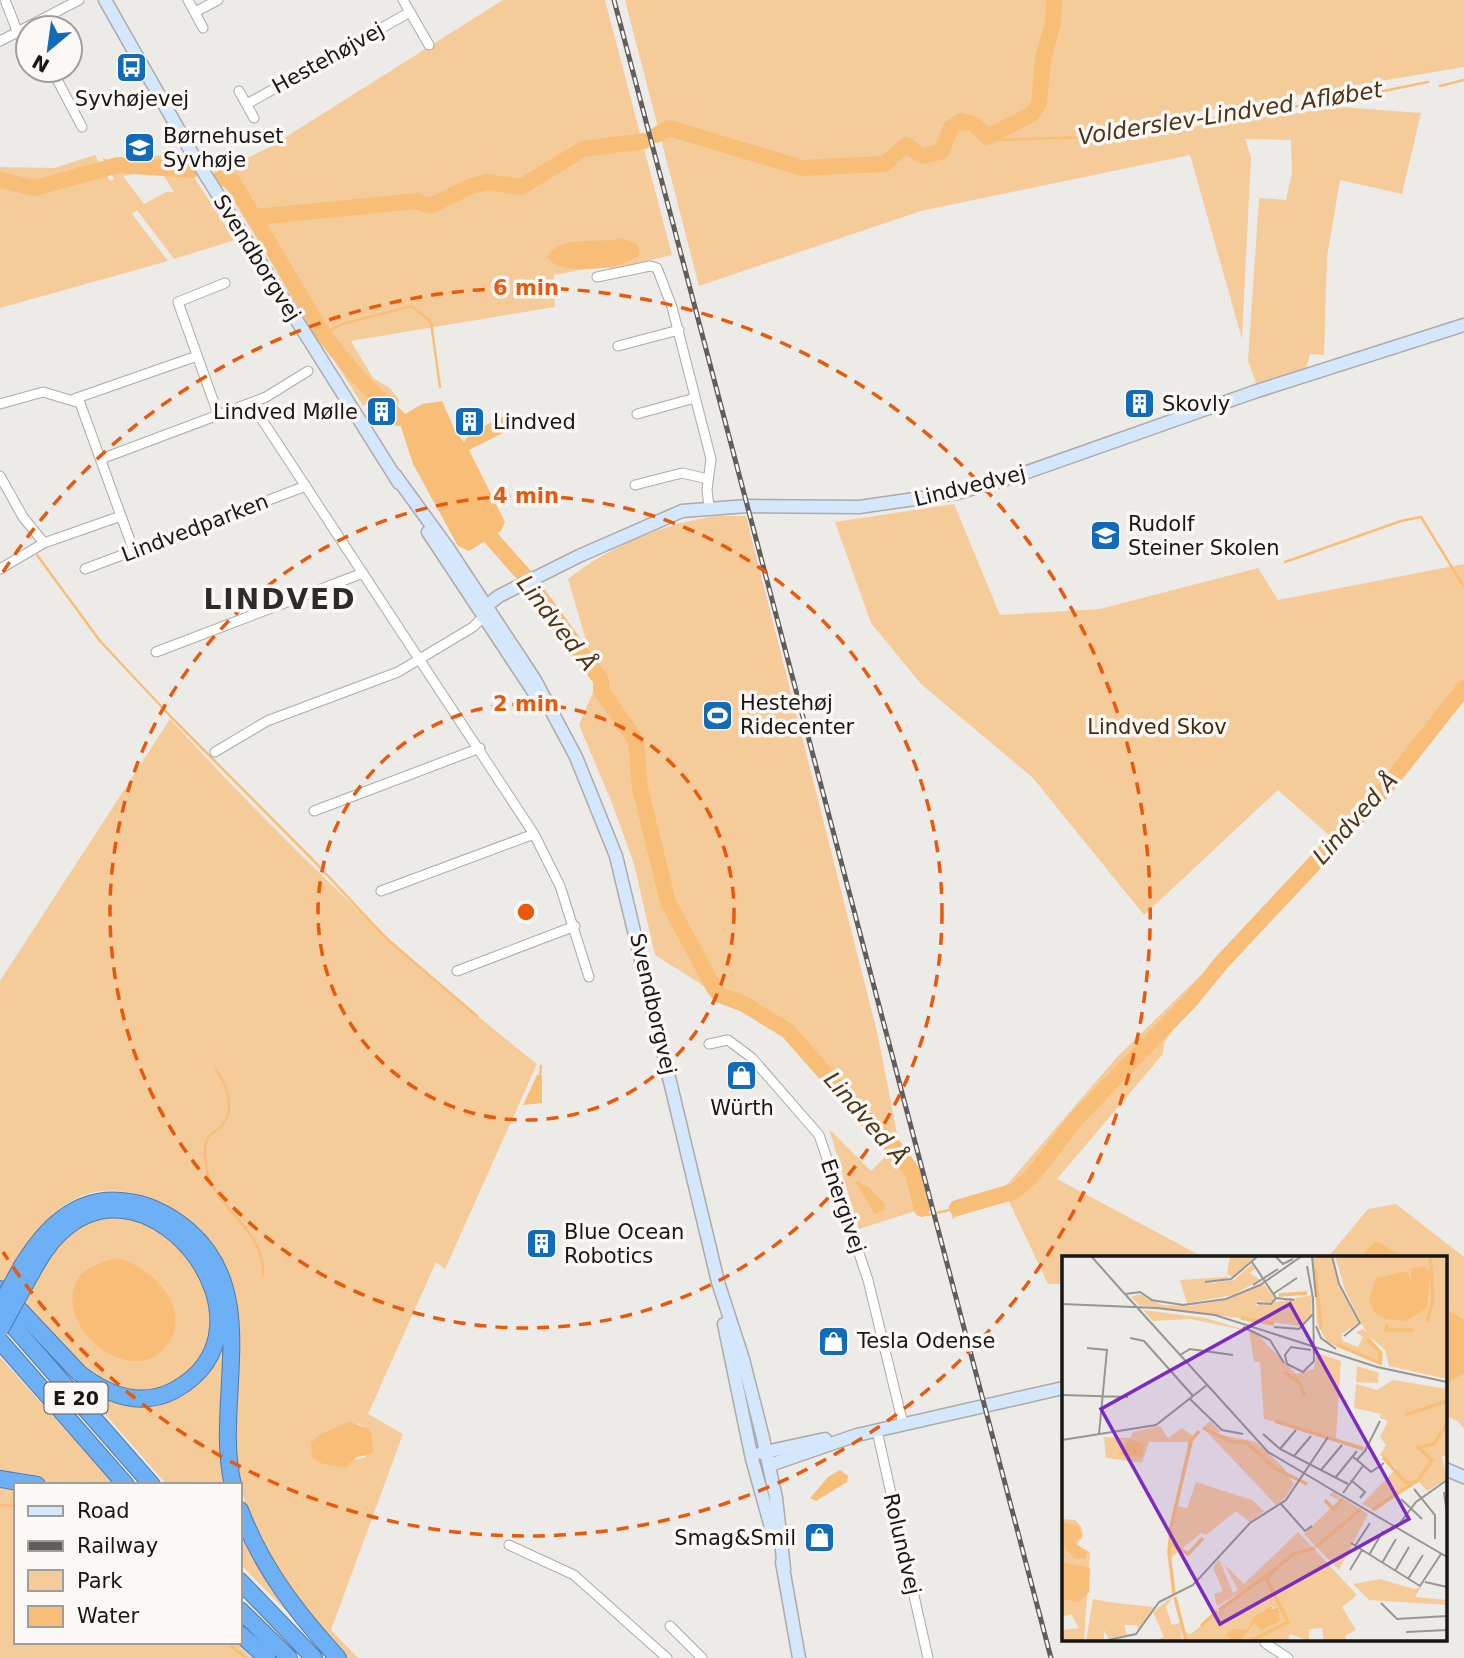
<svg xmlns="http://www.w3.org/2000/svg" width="1464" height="1658" font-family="'DejaVu Sans',sans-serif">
<rect width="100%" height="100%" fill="#edebe7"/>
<path fill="#f5cb9a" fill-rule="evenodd" d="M503 0H605L672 255 613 269 596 267 554 275 555 307 351 341 373 378 390 388 399 400 398 408 393 410 383 397 363 406 206 158 231 166 270 147Z
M625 0H1464V67L1180 115 1182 128 1341 107 1421 113 1402 194 1340 180 1327 257 1324 355 1310 354 1306 369 1257 385 1248 361 1259 198 1286 200 1292 173 1291 140 1245 139 1251 157 1242 339 1190 155 921 211 699 286Z
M179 154 235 240 174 259 137 210 132 214 168 261 0 308V167L54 168 95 155 110 181 114 179 102 157 110 161 148 156 149 172 123 176 144 204 166 192H174L162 173 152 172V156Z
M954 504 1000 615 1100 609 1258 568 1278 600 1464 564V682L1332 838 1278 790 1144 915 1033 778 921 684 871 623 835 522Z
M715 516H746L878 1036 902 1159 917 1183 922 1209 859 1229 829 1129 871 1171 888 1154 781 1035 655 955 634 864 612 803 579 725 598 681 568 579C610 546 663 524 715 516Z
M170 719C284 843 405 960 537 1064L445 1269 436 1262 368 1414 403 1434 331 1630 358 1658H347C310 1618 270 1573 251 1520 242 1495 235 1469 234 1442 230 1367 258 1279 191 1223 170 1205 148 1194 120 1191 60 1185 29 1239 5 1284L0 1279V981ZM357 1423 366 1428V1457L352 1460Z
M1200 976 1205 981 1164 1043 1163 1054 1057 1179 1203 1257H1063V1284H1048L1006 1195 952 1219 951 1202 1005 1187 1118 1056Z
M1396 1204 1464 1257V1429L1458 1421 1445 1416V1257H1328L1368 1209Z
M125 1216 170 1235 204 1281 213 1314 206 1349 194 1368 179 1380 155 1391 124 1392 88 1374 21 1302C51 1251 60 1221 125 1216Z
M221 1339H227V1485H167L74 1379 159 1400Z
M0 1357 115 1485H55L22 1473 0 1471Z
M0 1488 16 1489V1642H234L252 1658H0Z
M240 1524 303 1628 240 1564Z"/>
<path fill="#f8be78" d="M622 238 637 244 640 254C629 269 555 278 547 256 566 233 596 245 622 238Z
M442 401 454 428 464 442 471 432 503 417 509 430 469 450 505 522 501 531 469 551 458 546 413 464 398 418 422 404Z
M537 1075H542V1103L523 1105Z
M855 1181 869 1187 885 1204 884 1210 875 1214Z
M1376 1241 1405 1257H1360Z
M115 1258C147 1263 190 1304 171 1339 138 1398 49 1326 78 1279 85 1267 102 1263 115 1258Z
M1445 1308 1464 1320V1373L1445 1385Z
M349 1422 370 1429 374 1451 372 1454 357 1457 345 1468 323 1464 312 1457 311 1443 321 1434Z
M840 1470 848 1476 847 1482 816 1501 810 1498 828 1477Z"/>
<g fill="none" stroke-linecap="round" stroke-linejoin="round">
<path stroke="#f8be78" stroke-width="2.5" d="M1440 86 1464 80
M987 137 995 140 1091 137 1339 100 1428 82
M214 175 221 177
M323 334 342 324 412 306 431 322 440 387
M37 555 100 641 173 719 313 860 388 940 477 1016
M1285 562 1401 521 1421 517 1464 587
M216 1069C226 1084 236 1107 223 1124 219 1129 212 1132 208 1138 203 1147 205 1161 207 1170 213 1208 266 1229 263 1276
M540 1075 541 1066
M922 1209 928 1215 957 1208
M0 1505 16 1506
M226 1642 246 1658"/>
<path stroke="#f8be78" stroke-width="16" d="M656 135 669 128 802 168 884 164 906 145 922 156 941 152 951 128 961 121 974 124 987 137 1032 114 1039 104 1043 59 1053 23 1054 0
M221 177 233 182 323 334 356 375 398 418
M0 180 35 188 118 165 192 170
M255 217 416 201 430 206 471 186 488 182 521 187 583 149 644 141
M492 539 524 575 601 680V691L636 740 640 788 668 902 714 988 720 995 744 1004 788 1031 861 1114 895 1148 913 1173 922 1209
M957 1208 1015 1191 1033 1175 1076 1119 1191 1000 1222 962 1386 787 1464 688"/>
<defs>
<path id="street" d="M5 0 18 33
M188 0 203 28
M403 0 429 45
M195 12 218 0
M0 41 79 0
M52 70 82 127
M239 91 254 118
M247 104 410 12
M597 277 650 266 657 268 672 307 711 459 707 490 709 507
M618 346 679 330
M74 399 197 356
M251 403 534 834 560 886 589 977
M0 404 43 392 80 403 121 516
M218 414 178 302 225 283
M637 414 695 398
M101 459 266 397 308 371
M0 476 23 517 44 543
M635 485 682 473 708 479
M0 569 44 543 121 516 134 551
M85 569 306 486
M156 652 363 573
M215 752 267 721 398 672 473 627 483 617
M314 811 480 748
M381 891 534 834
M457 971 575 926
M709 1044 728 1040 752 1058 819 1135 868 1280 903 1424
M877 1431 928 1658
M509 1545 574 1575 667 1658
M670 1626 702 1658
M1265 1643 1288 1658"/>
<path id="secondary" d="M105 0 193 155 399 483
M395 475 448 548 535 680 576 757 616 856 718 1282 743 1359 763 1438 776 1498 784 1569
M428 532 543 706
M483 617 490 603 499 596 579 556 682 511 747 506 859 507 957 493 1016 476 1254 392 1464 325
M724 1324 752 1459 774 1538
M761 1453 825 1439
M770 1465 857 1435 1063 1388
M1445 1469 1464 1477
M782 1562 799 1658"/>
<path id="highway" d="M22 1266C44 1230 75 1196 122 1201 148 1203 169 1214 189 1231 263 1295 213 1403 233 1485
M0 1289 79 1373C106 1394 139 1408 173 1391 291 1329 152 1145 60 1233 48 1244 40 1258 32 1272
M0 1311 152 1485
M0 1341 126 1485
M0 1479 37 1485
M240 1510C262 1568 297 1613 338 1658
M240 1581 314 1658
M240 1610 289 1658
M240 1634 267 1658"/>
</defs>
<use href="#street" stroke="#adaaa7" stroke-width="11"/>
<use href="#secondary" stroke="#adaaa7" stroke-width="15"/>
<use href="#highway" stroke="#507aa8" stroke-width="18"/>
<use href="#street" stroke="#fff" stroke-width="9"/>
<use href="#secondary" stroke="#d4e7fc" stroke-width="12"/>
<use href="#highway" stroke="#6eb0f6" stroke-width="16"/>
<defs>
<path id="rail" d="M614 0 1051 1658"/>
</defs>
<use href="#rail" stroke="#5f5e5c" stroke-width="5"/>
<use href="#rail" stroke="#fbf8f5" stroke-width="2.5" stroke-dasharray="8" stroke-linecap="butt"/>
<defs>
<path id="highway-bridge" d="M0 1306 22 1266
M0 1330 32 1272"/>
</defs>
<use href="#highway-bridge" stroke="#507aa8" stroke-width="18" stroke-linecap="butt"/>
<use href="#highway-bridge" stroke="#6eb0f6" stroke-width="16"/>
</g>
<g fill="none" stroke="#e8590c" stroke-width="3.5" stroke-dasharray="12 9">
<circle cx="526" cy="912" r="208"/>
<circle cx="526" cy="912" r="416"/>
<path d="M3 572A624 624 0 1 1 3 1252"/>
</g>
<defs>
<symbol id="bus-square" viewBox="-11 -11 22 22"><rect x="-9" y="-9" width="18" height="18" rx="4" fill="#116bb8" stroke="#fbf8f5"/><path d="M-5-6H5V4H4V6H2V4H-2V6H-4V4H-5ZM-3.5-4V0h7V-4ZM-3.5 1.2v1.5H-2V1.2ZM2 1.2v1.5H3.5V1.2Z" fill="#fff"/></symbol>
<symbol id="school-square" viewBox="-11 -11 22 22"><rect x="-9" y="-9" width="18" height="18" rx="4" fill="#116bb8" stroke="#fbf8f5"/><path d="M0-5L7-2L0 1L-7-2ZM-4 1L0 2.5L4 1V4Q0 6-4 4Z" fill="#fff"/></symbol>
<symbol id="building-square" viewBox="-11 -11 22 22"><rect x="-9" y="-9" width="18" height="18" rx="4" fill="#116bb8" stroke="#fbf8f5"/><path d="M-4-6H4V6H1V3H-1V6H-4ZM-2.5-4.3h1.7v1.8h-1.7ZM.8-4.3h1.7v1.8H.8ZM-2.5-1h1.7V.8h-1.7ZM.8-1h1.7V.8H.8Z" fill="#fff"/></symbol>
<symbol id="stadium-square" viewBox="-11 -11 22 22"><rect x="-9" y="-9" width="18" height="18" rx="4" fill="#116bb8" stroke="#fbf8f5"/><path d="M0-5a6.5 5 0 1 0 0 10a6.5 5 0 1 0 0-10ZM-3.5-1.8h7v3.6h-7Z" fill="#fff"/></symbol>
<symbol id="shop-square" viewBox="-11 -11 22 22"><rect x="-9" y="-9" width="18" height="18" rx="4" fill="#116bb8" stroke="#fbf8f5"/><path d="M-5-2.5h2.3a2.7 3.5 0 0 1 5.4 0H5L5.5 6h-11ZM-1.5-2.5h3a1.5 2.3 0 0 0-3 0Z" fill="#fff"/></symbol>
</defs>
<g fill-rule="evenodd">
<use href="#bus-square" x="114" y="50" width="35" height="35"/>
<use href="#school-square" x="122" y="130" width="35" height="35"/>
<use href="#building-square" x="1122" y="386" width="35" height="35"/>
<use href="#building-square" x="364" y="394" width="35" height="35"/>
<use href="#building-square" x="452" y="404" width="35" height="35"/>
<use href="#school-square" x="1088" y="518" width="35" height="35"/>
<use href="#stadium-square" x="700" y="698" width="35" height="35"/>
<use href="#shop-square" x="724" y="1058" width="35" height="35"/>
<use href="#building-square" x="524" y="1226" width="35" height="35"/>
<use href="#shop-square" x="816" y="1324" width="35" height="35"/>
<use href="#shop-square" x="802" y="1520" width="35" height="35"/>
</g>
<g text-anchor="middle" stroke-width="7" stroke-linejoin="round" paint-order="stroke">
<rect fill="#fbf8f5" stroke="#5c5a59" stroke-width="2" x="44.5" y="1382.5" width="63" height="31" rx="5"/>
<g font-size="19" font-weight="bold" fill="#181716">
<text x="76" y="1405">E 20</text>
</g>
<g font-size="21" fill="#181716" stroke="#fbf8f5">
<text transform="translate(328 58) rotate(-29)" y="7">Hestehøjvej</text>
<text transform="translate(257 258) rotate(58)" y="7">Svendborgvej</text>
<text transform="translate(970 486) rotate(-14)" y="7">Lindvedvej</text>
<text transform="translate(195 528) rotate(-21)" y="7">Lindvedparken</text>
<text transform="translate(653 1004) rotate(77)" y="7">Svendborgvej</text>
<text transform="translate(843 1206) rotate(71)" y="7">Energivej</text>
<text transform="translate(902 1544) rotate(77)" y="7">Rolundvej</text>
</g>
<g font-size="21" fill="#181716" stroke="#fbf8f5" text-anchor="start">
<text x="132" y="106" text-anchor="middle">Syvhøjevej</text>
<text x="163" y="143">Børnehuset<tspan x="163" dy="24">Syvhøje</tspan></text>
<text x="1162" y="411">Skovly</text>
<text x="358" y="419" text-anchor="end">Lindved Mølle</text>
<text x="493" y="429">Lindved</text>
<text x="1128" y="531">Rudolf<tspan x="1128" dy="24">Steiner Skolen</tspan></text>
<text x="740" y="710">Hestehøj<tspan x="740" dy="24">Ridecenter</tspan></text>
<text x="742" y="1115" text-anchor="middle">Würth</text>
<text x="564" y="1239">Blue Ocean<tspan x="564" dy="24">Robotics</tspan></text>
<text x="857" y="1348">Tesla Odense</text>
<text x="796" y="1545" text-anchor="end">Smag&amp;Smil</text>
</g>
<g font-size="21" fill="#432c0d" stroke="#fbf8f5">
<text x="1157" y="734">Lindved Skov</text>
</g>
<g font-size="23" font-style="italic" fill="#4d3517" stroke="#fbf8f5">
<text transform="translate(1230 113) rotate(-9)" y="8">Volderslev-Lindved Afløbet</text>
<text transform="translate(557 623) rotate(52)" y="8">Lindved Å</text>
<text transform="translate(1355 818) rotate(-48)" y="8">Lindved Å</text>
<text transform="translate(866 1118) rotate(49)" y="8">Lindved Å</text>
</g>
<g font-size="28" font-weight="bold" letter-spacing="2" fill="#2d2a28" stroke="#fbf8f5">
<text x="280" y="609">LINDVED</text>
</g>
</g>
<g transform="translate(1062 1256)">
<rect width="385" height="385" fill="#edebe7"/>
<path d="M168 0H193L171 22 165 17V22L143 28 172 24 190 8 193 13 188 17 198 24 171 39 125 47 118 24 164 21ZM251 0H269L276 29 297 67 279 78 281 85 296 91 301 81 294 76 301 73 321 97 320 109 265 86 255 67ZM273 0H385V123L327 110 323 94 305 78 283 34ZM202 28 212 41 209 47 195 45 194 50 250 39 249 59 240 70 77 49 69 41 77 38 100 49 127 50 167 43ZM81 54 143 62 194 77 234 118 252 113 255 97 279 105 274 182 202 163 198 106H192L187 75 128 63 91 65ZM295 110 317 117 316 127 294 126ZM331 124 385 133V198L380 201 385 223 365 235 357 226 350 228 313 255 300 248 335 212 318 199 324 189 318 181 326 165 318 162 319 158 292 152 294 128 315 134ZM148 165 159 176 150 177 194 186 220 210 232 228 223 242 214 249 141 172ZM98 170 106 182 120 172 131 180 138 175 132 181 122 222 126 186H87L80 207 44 202 42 181 68 182 71 176ZM134 226 190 244 202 255 188 266 174 255 144 279 139 277 110 301 108 315 106 296 115 250 125 252ZM271 236 306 258 277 314 242 278 277 244 267 239ZM0 263 13 264 19 270 21 280 15 289 28 296 22 385H0V374L17 372 9 358 0 361ZM236 276 295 339 280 351 294 374 283 380 285 385H262L260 372 247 373V385L228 378 226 385H179L192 367 199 375 218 364 211 350 192 360 185 374 164 377 170 385H123V376L129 378 186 332 155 350 152 338 161 335 151 312 157 303 171 337 176 334 162 308 182 328ZM318 323 352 333 359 331 353 341 385 344V349L307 344 291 328ZM111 340 104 351 110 369 118 367 120 385H94L102 381 91 356ZM31 343 46 346 92 351 76 375 75 369H62L65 379 46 382 42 374V384L24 385Z" fill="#f5cb9a"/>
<path d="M362 10 368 15 365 52 344 65 324 63 312 56 307 43 314 22 345 15 349 24V13ZM68 183 82 189 80 201 56 199ZM0 266 17 270 20 280 12 286 25 296 24 303 12 302 0 289ZM0 306 28 312 27 336 17 346 0 343ZM212 349 209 353 216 352 218 365 199 375 192 367 179 385H170L164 378 171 373 185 374 192 360Z" fill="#f8be78"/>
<path fill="none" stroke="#f8be78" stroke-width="3.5" d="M253 13 259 73M217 39 245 37M179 62 212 68M365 66 371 43 368 0M325 68 324 74H351M275 89 318 107V96L305 83M222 116 237 126 243 140M343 159 385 145M213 165 302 193M141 172 171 186H184L212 212 245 228M321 201 343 226 351 227M263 244 271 253 281 243M310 254 355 225 370 205 356 191 372 188 385 168M108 287 126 298 141 282M254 291 299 253M112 338 107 297 109 271 129 185 137 175M113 341 124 385M157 354 210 316M139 370 155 355M189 385 226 366 205 324 210 316 231 298 253 292"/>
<path fill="none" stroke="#989693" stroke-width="2" d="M29 0 53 27M213 0 221 8 231 3M250 0 254 41M270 0 277 28 298 67 282 80M190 6 214 42 232 44 227 43M245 10 251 42 252 105 241 116 225 108 223 99 229 91 249 94M52 26 206 196 262 229M143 26 169 23 196 0M191 29 216 13M63 38 78 36 90 44M211 38 235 22 230 25M89 44 121 49 164 43 198 29 240 0M0 48 95 52 153 59 315 111 385 126M200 48 195 47 209 48 214 42M254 70 259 82 274 93M181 71 208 84 222 107M212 71 237 73 251 58M68 82 82 85 131 140M25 92 45 94 37 178M118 99 128 93 171 99M0 139 66 141M128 143 160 174 181 178M201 178 218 193 286 228M0 184 94 169 145 129M218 193 234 174M232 200 249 180M291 201 295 204 303 195 318 165M295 204 309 216 322 207M259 214 280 189M273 222 295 195M289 224 303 236 298 242M260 228 385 301M352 233 373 259V283M382 236 385 258M281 237 301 210M339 243 360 263M219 248 243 275 250 270M335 271 354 246 385 224M289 287 358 330 379 298M293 290 308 267M307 299 321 275M320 307 334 283M288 314 300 294M333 315 347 291M346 323 361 299M363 326 385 331M319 347 335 363 385 360M344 376 385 374M41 385 74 378 97 346 131 329 188 267 224 244 266 181"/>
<path fill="#7b2cbf" fill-opacity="0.15" stroke="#7b2cbf" stroke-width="3.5" d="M228 48 347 263 158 368 39 153Z"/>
<rect width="385" height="385" fill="none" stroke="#181716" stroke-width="3.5"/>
</g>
<circle cx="526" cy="912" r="10" fill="#e8590c" stroke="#fbf8f5" stroke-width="3.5"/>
<g font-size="21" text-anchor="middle" font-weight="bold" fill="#e8590c" stroke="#fbf8f5" stroke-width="7" stroke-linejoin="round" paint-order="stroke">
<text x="526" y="295">6 min</text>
<text x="526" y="503">4 min</text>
<text x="526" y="711">2 min</text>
</g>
<rect x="14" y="1483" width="228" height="161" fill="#fbf8f5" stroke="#a09e9c" stroke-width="2"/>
<rect x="28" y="1506" width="35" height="10" fill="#d4e7fc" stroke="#a09e9c" stroke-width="2"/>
<text x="77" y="1518" font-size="21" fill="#181716">Road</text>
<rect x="28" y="1541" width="35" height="10" fill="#5f5e5c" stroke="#a09e9c" stroke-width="2"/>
<text x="77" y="1553" font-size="21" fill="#181716">Railway</text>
<rect x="28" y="1570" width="35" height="21" fill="#f5cb9a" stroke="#a09e9c" stroke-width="2"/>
<text x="77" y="1588" font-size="21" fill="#181716">Park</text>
<rect x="28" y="1606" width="35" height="21" fill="#f8be78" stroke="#a09e9c" stroke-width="2"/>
<text x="77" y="1623" font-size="21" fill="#181716">Water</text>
<g transform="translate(49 49) rotate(209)"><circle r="33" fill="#fbf8f5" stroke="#a09e9c" stroke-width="2"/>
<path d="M0-5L12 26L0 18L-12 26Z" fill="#116bb8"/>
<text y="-10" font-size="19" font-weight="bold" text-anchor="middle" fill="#181716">N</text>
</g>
</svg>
